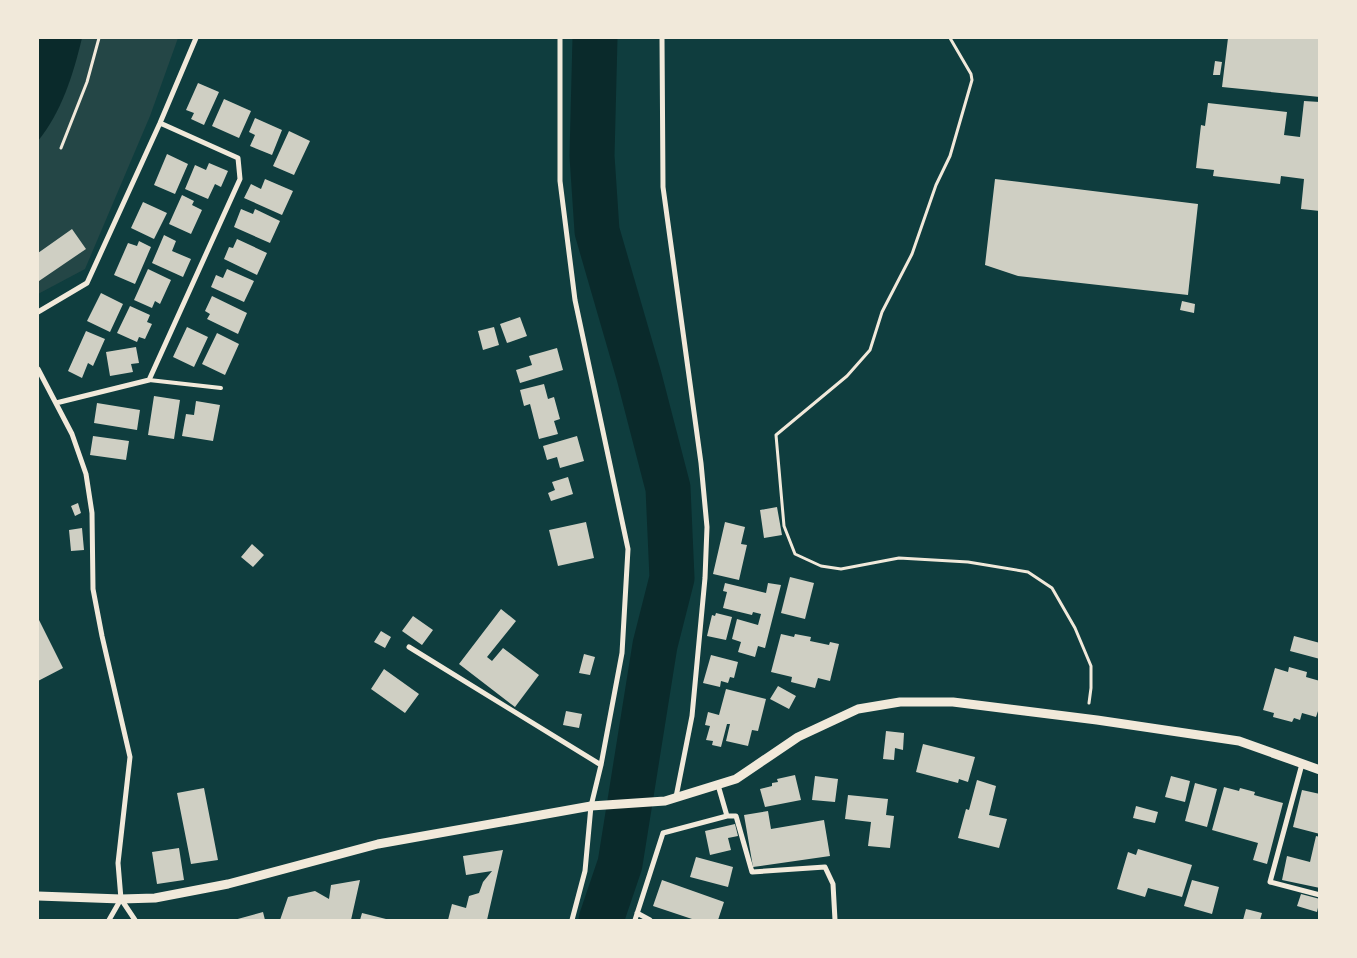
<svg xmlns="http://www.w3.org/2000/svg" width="1357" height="958" font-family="Mulish,sans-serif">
<rect width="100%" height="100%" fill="#0f3d3e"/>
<path fill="#244646" d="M38 38H178L150 116 85 269 38 294Z"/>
<path fill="#0a2a2b" d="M38 38H82C73 75 62 111 38 141Z"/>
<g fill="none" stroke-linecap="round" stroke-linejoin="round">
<path stroke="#0a2a2b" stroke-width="45" d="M595 38 592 156 597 231 639 376 668 488 672 578 655 645 620 864 601 920"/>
</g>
<path fill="#cfcfc3" d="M1228 38H1320V97L1222 87Z
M1215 61 1222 62 1220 75H1213Z
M198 83 219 92 204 125 191 119 194 113 186 110Z
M224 99 251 111 239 138 212 126Z
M1304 101 1320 102V211L1301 209 1304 179 1281 176 1280 184 1213 176 1214 170 1196 168 1201 125 1205 126 1208 103 1287 112 1284 135 1300 137Z
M255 118 282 130 272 155 250 146 255 135 249 132Z
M289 131 310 141 294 175 273 166Z
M167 154 188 164 175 194 154 185Z
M209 163 228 171 221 187 215 184 208 199 185 189 195 165 206 170Z
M265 179 293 191 282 215 244 198 251 184 261 189Z
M995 179 1198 204 1188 295 1018 276 985 265Z
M182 195 194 201 192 205 202 210 191 234 169 224Z
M143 202 167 213 154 239 131 228Z
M241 209 253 214 255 209 280 221 270 243 234 227Z
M72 229 86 249 39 281 38 279V253Z
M164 235 176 241 172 251 191 259 183 277 152 263Z
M237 239 267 253 257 275 224 259 229 247 233 248Z
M139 241 151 247 135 284 114 275 128 243 137 246Z
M148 269 171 280 160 304 155 301 152 308 134 300Z
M227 269 254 281 244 302 211 287 216 275 223 278Z
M101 293 123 304 110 332 87 321Z
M212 296 247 313 238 334 207 319 210 314 205 311Z
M1182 301 1195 304 1194 313 1180 310Z
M130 306 150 315 147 322 152 324 145 339 139 337 137 342 117 333Z
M520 317 527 336 507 343 500 324Z
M187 327 208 337 194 367 173 357Z
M494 327 499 345 483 350 478 331Z
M86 331 105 339 93 366 88 363 82 378 68 371Z
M217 333 239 344 225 375 202 364Z
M136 347 139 363 131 364 133 372 110 376 106 352Z
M557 348 563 370 520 383 516 370 532 365 529 356Z
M544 384 548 399 554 397 560 419 554 421 558 434 539 439 530 404 524 406 520 390Z
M154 396 180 400 174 439 148 435Z
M196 401 220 405 213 441 182 436 186 414 194 415Z
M97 403 140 410 137 430 94 423Z
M93 436 129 441 126 460 90 455Z
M577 436 584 461 560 468 557 457 547 460 543 446Z
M568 477 573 494 551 501 548 493 555 490 552 482Z
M78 503 81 513 75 516 71 506Z
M777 507 782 535 764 538 760 510Z
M586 522 594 558 558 566 549 530Z
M725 522 745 527 741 544 747 545 739 580 713 574Z
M82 528 84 550 71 551 69 530Z
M252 544 264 555 253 567 241 557Z
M790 577 814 583 805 619 781 613Z
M725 583 766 593 768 583 781 585 765 648 758 646 755 657 738 652 741 642 732 639 737 619 758 625 761 614 753 612 752 615 723 608 727 592 723 591Z
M501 609 516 621 487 657 492 661 503 648 539 675 515 707 459 664Z
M716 613 732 617 726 640 707 636 712 615 715 616Z
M413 616 433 630 422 645 402 631Z
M38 618 63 668 38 681Z
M381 631 391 637 385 648 374 642Z
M781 634 794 637 795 634 811 637 810 641 829 645 830 642 839 644 830 681 818 678 815 688 791 682 792 677 771 672Z
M1294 636 1320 643V659L1290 651Z
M584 654 595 657 590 675 579 673Z
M711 655 738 662 734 678 730 677 728 683 721 681 720 687 703 683Z
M1289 667 1307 672 1306 677 1320 681V705L1316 717 1302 713 1300 720 1294 718 1292 722 1273 717 1274 713 1263 710 1275 668 1288 672Z
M384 669 419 694 405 713 371 689Z
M778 686 796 696 789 709 770 699Z
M726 689 766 699 758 731 752 730 748 746 726 741 730 724H727L721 747 712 745 713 741 706 740 710 726 705 725 708 712 719 715Z
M566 711 582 714 579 728 563 725Z
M886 731 904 733 903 750 895 748 894 760 883 759Z
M923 744 975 757 968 782 959 779 958 783 916 772Z
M795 775 801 800 765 807 760 789 772 786V783L778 782 777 779Z
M815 776 838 779 835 802 812 800Z
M1171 776 1190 781 1185 802 1165 797Z
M977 780 996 786 989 815 1007 819 999 848 958 838 966 809 969 810Z
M1195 783 1217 789 1207 827 1185 821Z
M1224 787 1239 791 1240 788 1255 792 1254 795 1283 803 1267 864 1253 860 1258 843 1212 830Z
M204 788 218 860 191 864 177 793Z
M1302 790 1320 794V834L1293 827Z
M848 795 888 799 886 815 894 816 890 848 868 846 871 822 845 819Z
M1136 806 1158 812 1155 823 1133 818Z
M768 811 771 829 824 820 830 856 753 867 744 815Z
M735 824 738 836 728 838 731 850 710 855 705 831Z
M1316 836 1320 837V888L1282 880 1287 856 1310 862Z
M179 848 184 880 157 884 152 852Z
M1138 849 1192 865 1182 897 1148 888 1145 897 1117 889 1128 852 1136 855Z
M503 850 487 920H448L452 904 466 908 469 896 479 893 483 882 492 871 466 875 463 856Z
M696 857 733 867 728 887 690 877Z
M360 880 351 920H280L288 897 315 891 329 899 331 885Z
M662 880 724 902 718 920H695L653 906Z
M1192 880 1219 887 1212 914 1184 906Z
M1301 894 1320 899 1317 912 1297 906Z
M1246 909 1262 913 1260 920H1243Z
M263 912 265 920H234Z
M362 913 390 920H360Z"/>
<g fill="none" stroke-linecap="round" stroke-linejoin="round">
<path stroke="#f1e9da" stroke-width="3" d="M950 38 971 74 972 80 950 156 936 185 912 254 882 312 870 350 847 376 776 435 784 526 795 554 821 566 841 569 899 558 968 562 1028 572 1052 588 1075 628 1091 666V688L1089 703
M61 148 87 82 99 38"/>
<path stroke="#f1e9da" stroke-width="4" d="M149 380 221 388"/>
<path stroke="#f1e9da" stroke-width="5" d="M560 38V181L575 300 628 549 622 653 601 765 591 806 585 871 572 920
M662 38 663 187 701 463 707 527 705 578 692 716 676 797
M38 312 87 283 160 123 196 38
M38 369 72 434 86 474 92 513 93 589 102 636 130 757 118 863 121 899 135 920
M56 403 149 380 240 179 238 158 160 123
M409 647 601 765
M1302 764 1270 882 1320 895
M727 816H736L752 872 825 867 833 884 835 920
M637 913 650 920
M109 920 121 899
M635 920 663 833 727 816 718 785"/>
<path stroke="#f1e9da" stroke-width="9" d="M38 896 121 899 155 898 228 884 378 844 591 806 665 801 736 779 798 737 858 709 900 702H953L1097 720 1239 741 1320 770"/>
</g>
<rect width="1357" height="958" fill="none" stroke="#f1e9da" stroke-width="78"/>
</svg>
